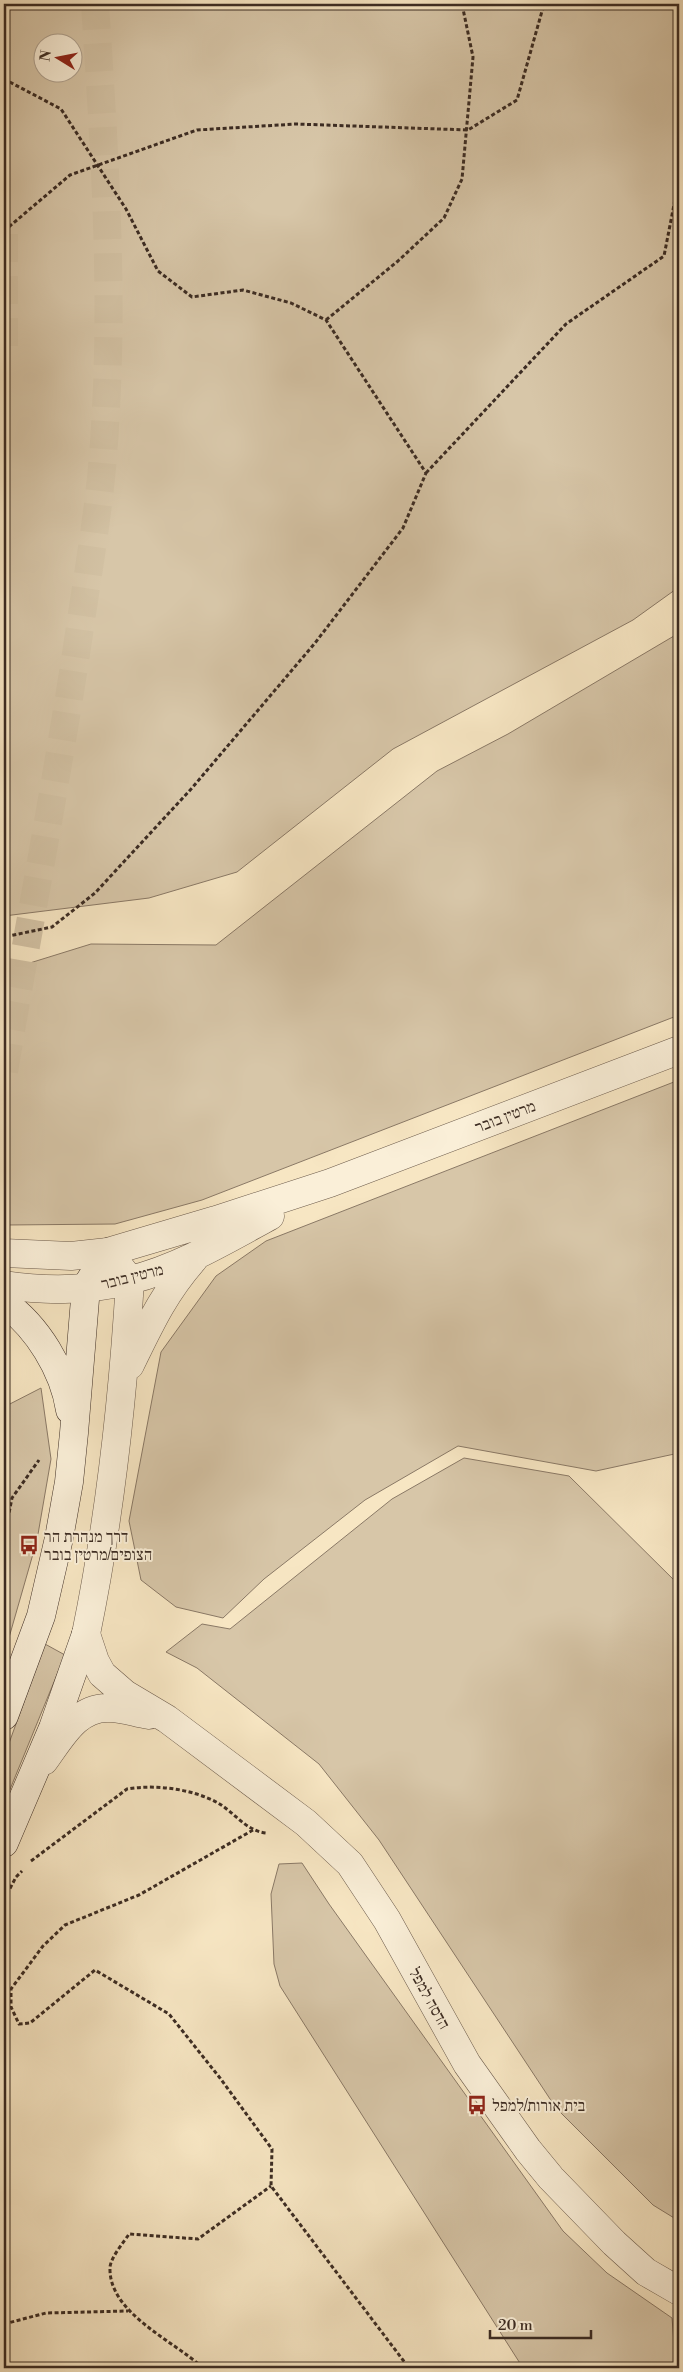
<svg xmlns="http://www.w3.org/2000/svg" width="683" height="2372" font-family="'Libre Bodoni','Frank Ruhl Libre',serif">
<rect width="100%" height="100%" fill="#f7e6c3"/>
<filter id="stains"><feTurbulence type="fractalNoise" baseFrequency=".004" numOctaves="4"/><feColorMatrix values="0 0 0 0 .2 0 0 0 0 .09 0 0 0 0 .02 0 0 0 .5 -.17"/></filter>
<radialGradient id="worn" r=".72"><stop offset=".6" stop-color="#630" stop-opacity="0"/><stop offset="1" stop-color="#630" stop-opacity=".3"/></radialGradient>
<path fill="#d7c6a8" stroke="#8a7966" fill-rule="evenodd" d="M4 4H679V587L633 620 393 749 237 872 149 898 4 916ZM42 42H72V72H42Z
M679 633V1015L202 1200 115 1224 7 1225 4 1223V971L91 944 216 945 437 771 508 734Z
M679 1080V1453L596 1471 458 1446 365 1500 264 1579 223 1618 176 1607 141 1580 129 1521 161 1352 216 1276 266 1241Z
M41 1388 51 1459 37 1540 4 1655V1407Z
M464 1458 569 1476 679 1585V2221L653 2205 556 2108 379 1840 319 1764 197 1668 166 1652 202 1624 230 1629 392 1499Z
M45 1644 65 1655 4 1804V1757Z
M302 1863 329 1904 563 2231 607 2273 672 2318 676 2368H523L280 1986 274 1964 271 1894 279 1864Z"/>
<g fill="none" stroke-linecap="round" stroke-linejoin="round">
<path stroke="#d2c1a3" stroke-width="28" stroke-dasharray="28 14" stroke-linecap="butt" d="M4 234V359
M4 1071C29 925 57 780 79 634 89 565 102 494 105 425 114 285 104 144 95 4"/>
<defs>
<path id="minor" d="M86 1634 95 1661 102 1674 125 1694 167 1719 306 1823 350 1864 387 1920 467 2064 528 2150 551 2178 614 2243 646 2272 679 2291
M44 1761C61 1738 77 1706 110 1708 123 1708 136 1713 149 1715"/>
<path id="tertiary" d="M4 1253 71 1256 108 1252 216 1220 330 1183 679 1050
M4 1285C45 1291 90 1291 130 1280 179 1268 226 1240 270 1216
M130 1365C150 1324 164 1293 194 1259
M86 1634C110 1517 123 1400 130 1280L108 1252"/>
<path id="secondary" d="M4 1303C37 1326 64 1370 70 1410
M4 1716 41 1616 59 1538 69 1482 74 1433 86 1287 108 1252
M4 1843 53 1728 86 1634"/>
</defs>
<use href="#minor" stroke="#6b5a4b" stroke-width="29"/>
<use href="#tertiary" stroke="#6b5a4b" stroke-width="29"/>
<use href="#secondary" stroke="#3c2c23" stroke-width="29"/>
<path stroke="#3c2c23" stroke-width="3" stroke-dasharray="4 2.5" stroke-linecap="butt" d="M4 79 61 109 126 209 158 271 192 297 243 290 291 303 326 320 426 473 403 528 315 643 192 788 95 893 52 927 4 937
M4 231 70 175 197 130 296 124 468 130 517 100 544 4
M326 320 398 261 444 218 462 179 473 57 462 4
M426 473 566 324 664 256 679 179
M4 1538 12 1498 39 1460
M253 1830 139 1895 65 1925 43 1946 11 1989V2007L19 2024 30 2023 95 1970 169 2014 220 2078 272 2149 271 2186 409 2368
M31 1861 127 1789C155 1784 193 1789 218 1803 234 1812 246 1831 266 1833
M4 1900 16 1877 22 1871
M4 2324 46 2313 128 2311
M203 2368C173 2340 108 2313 110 2267 111 2257 124 2242 129 2234L198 2239 271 2186"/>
<use href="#minor" stroke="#faefd8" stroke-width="28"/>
<use href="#tertiary" stroke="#faefd8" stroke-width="28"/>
<use href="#secondary" stroke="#faefd8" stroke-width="28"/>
</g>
<defs>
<symbol id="bus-bare" viewBox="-9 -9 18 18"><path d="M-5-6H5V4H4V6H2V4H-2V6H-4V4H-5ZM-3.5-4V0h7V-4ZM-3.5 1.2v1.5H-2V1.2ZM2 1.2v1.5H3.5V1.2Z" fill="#8f2418" stroke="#faefd8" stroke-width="2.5" paint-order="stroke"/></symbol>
</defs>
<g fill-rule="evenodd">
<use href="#bus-bare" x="15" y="1531" width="28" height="28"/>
<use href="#bus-bare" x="463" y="2091" width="28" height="28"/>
</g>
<g text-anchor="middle" stroke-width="4" stroke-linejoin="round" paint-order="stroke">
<g font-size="16" fill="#3c2c23" stroke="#faefd8">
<text transform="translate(505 1116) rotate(-21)" y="6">מרטין בובר</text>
<text transform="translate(132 1276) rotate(-14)" y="6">מרטין בובר</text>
<text transform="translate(430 1998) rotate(61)" y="6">הדסה למפל</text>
</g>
<g font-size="16" fill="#3c2c23" stroke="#faefd8" text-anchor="start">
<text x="44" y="1542">דרך מנהרת הר<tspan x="44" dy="18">הצופים/מרטין בובר</tspan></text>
<text x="492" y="2111">בית אורות/למפל</text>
</g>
</g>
<rect width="683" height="2372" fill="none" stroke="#f7e6c3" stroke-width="20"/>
<rect x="5" y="5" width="673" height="2362" fill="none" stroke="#3c2c23" stroke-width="2.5"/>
<rect x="10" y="10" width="663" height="2352" fill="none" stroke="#3c2c23"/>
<g transform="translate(58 58) rotate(280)"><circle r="24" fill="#faefd8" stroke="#aea190"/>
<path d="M0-4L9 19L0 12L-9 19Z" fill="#8f2418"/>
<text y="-8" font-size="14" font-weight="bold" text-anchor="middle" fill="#3c2c23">N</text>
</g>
<path d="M490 2330v8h101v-8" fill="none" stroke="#3c2c23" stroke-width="2.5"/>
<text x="498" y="2330" font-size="15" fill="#3c2c23" stroke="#faefd8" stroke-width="4" paint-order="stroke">20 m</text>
<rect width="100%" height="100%" filter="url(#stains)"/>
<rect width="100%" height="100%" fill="url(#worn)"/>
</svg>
